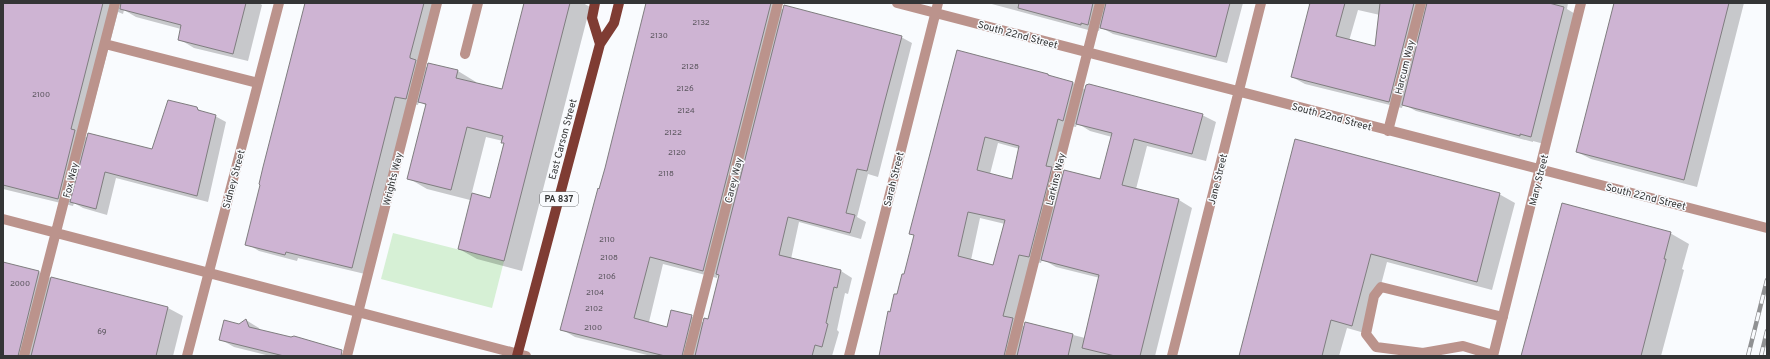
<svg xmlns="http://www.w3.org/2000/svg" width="1770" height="359" font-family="Overpass,sans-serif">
<rect width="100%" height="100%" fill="#f9fbfe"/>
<path fill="#d6f0d5" d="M393 233 504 261 492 308 381 279Z"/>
<path fill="#0003" fill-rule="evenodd" d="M3 3H259L262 5 248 61 194 48 179 39 181 29 136 17 124 10 123 14 118 12 85 137 153 150 196 108 205 113 215 116 226 122 208 202 116 178 107 215 83 208 74 203 73 206 3 189Z
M306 3H438L422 65 428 68 458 71 476 82 475 84 503 90 525 3H583L590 7 522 271 477 259 459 249 491 199 505 144 503 141 486 137 470 200 427 189 408 178 427 106 419 101 418 105 408 103 365 274 298 258 297 261 259 251 247 244Z
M648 3H771L784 10 901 37 912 43 878 177 868 174 857 217 866 222 861 239 799 222 791 259 841 271 852 278 848 294 845 293 837 330 839 332 832 356H651L575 337 561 329 600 190ZM663 264 717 278 718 274 720 275 709 320 704 323 691 316 667 328 649 322Z
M988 3H1243L1227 63 1113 34 1100 27 1099 31 1093 29 1092 31Z
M1304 3H1568L1567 9 1577 15 1544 144 1533 141V142L1416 111 1403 104 1402 108 1305 84 1292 77 1311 5ZM1358 10 1380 15 1376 48 1349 41Z
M1615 3H1744L1697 187 1591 159 1577 152Z
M958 52 1048 74 1054 78 1073 83 1086 90 1202 115 1216 122 1206 161 1147 146 1136 189 1179 200 1192 208 1155 356H1016L1011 355 1010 356H879L889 312 891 313 905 276 915 236 910 233ZM1077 123 1090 131 1112 137 1101 180 1064 175 1059 172 1070 126 1076 127ZM998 143 1020 149 1012 180 990 174ZM980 218 1005 224 994 266 971 260ZM1042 259 1056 267 1100 278 1085 338 1026 323 1025 327 1016 321 1031 261 1041 263Z
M1296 141 1499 194 1515 203 1492 290 1387 262 1368 334 1347 328 1339 356H1240Z
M1670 233 1689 244 1682 269 1684 270 1661 356H1522Z
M3 263 39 272 52 279V278L168 308 183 316 173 356H3Z
M246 320 259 328 260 330 336 350 347 356H270L234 347 220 339Z"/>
<path fill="#ceb4d3" stroke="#7f7d7f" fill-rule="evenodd" d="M3 3H103L71 129 75 130 58 199 3 185Z
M121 3H246L233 54 178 40 181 25 120 9Z
M305 3H424L410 56V58L416 60 406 99 395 97 352 268 286 252 285 255 245 245 260 185 259 184 263 167Z
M524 3H570L504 261 458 249 472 193 490 198 504 143H501L503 136 467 127 451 190 407 179 426 104 418 102 428 63 458 70 456 78 502 89Z
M646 3H771L703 271 650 257 634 318 667 327 671 310 692 315 682 356H665L560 330 598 188 599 189 605 168Z
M1019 3H1093L1088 25 1081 23V25L1018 8Z
M1106 3H1230L1216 57 1100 28Z
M1310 3H1345L1336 36 1375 46 1380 3H1414L1389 102 1291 77Z
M1427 3H1549L1564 7 1531 137 1520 134V136L1402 105Z
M1614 3H1729L1684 180 1576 152Z
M784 5 902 36 884 104 867 171 857 169 846 213 855 215 850 233 788 217 779 255 841 270 837 288 834 287 826 323 828 324 822 347 815 345 812 356H695L704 318 708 319 719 275 716 274Z
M957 50 1048 74V75L1073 82 1063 121 1058 119 1046 166 1052 167 1029 257 1019 255 1003 316 1013 318 1004 356H879L888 311 890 312 894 294H897L902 274H904L914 235 909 234ZM985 137 1019 146 1012 179 977 170ZM968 212 1005 220 993 265 958 256Z
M1089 84 1203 114 1192 154 1134 139 1122 185 1179 199 1140 356H1115L1082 348 1099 275 1041 260 1064 170 1100 179 1112 133 1076 124 1086 85Z
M168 100 197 107 198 110 216 115 197 196 105 172 96 209 70 202 88 133 152 149Z
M1295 139 1500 193 1477 282 1371 254 1352 326 1331 320 1322 356H1239Z
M1562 203 1671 232 1664 259H1666L1641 356H1521Z
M3 262 39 271 18 356H3Z
M51 277 168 307 156 356H31Z
M246 319 249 327 291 337 294 336 342 350 341 356H284L219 340 224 320 239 324Z
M1025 322 1073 334 1068 356H1017Z"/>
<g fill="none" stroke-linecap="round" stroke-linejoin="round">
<path stroke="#bb938c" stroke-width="10" d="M897 3 1767 228
M105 44 258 83
M465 54 478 3
M1388 131 1421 3
M3 219 526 356
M1493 355 1463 346 1423 353 1376 347 1366 334 1374 296 1381 287 1503 317
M24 356 115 3
M187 356 279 3
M347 356 437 3
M688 356 778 3
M849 356 938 3
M1010 356 1100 3
M1172 356 1261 3
M1493 356 1581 3"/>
<path stroke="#7f3c33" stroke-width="10" d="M595 3 592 18 600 44
M517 356 600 44 614 23 619 3"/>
<defs>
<path id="rail" d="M1748 356 1767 280
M1761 356 1767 331"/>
</defs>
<use href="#rail" stroke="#909193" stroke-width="4.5"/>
<use href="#rail" stroke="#f9fbfe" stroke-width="3" stroke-dasharray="9" stroke-linecap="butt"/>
</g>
<g text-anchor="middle" stroke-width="3" stroke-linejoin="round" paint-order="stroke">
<g font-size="8" fill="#5a555d">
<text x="701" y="25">2132</text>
<text x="659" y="38">2130</text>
<text x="690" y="69">2128</text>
<text x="685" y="91">2126</text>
<text x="41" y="97">2100</text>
<text x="686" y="113">2124</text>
<text x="673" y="135">2122</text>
<text x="677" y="155">2120</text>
<text x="666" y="176">2118</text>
<text x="607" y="242">2110</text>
<text x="609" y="260">2108</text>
<text x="607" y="279">2106</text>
<text x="20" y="286">2000</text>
<text x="595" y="295">2104</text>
<text x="594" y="311">2102</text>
<text x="593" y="330">2100</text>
<text x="102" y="334">69</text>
</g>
<rect fill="#f9fbfe" stroke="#6f7072" stroke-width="1" x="540" y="192" width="38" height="14" rx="3"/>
<g font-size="9" font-weight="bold" fill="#343536">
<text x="559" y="202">PA 837</text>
</g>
<g font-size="10" fill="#343536" stroke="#f9fbfe">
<text transform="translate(1018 34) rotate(15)" y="4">South 22nd Street</text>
<text transform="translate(1404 67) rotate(-76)" y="4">Harcum Way</text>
<text transform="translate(1332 116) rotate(15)" y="4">South 22nd Street</text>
<text transform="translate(562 139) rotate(-75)" y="4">East Carson Street</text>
<text transform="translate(233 179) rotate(-75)" y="4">Sidney Street</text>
<text transform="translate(392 179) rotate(-76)" y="4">Wrights Way</text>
<text transform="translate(893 179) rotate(-76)" y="4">Sarah Street</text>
<text transform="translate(1055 179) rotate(-76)" y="4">Larkins Way</text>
<text transform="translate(1217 179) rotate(-76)" y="4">Jane Street</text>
<text transform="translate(70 180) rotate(-76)" y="4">Fox Way</text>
<text transform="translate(733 180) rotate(-76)" y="4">Carey Way</text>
<text transform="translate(1538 180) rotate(-76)" y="4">Mary Street</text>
<text transform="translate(1646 196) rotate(14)" y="4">South 22nd Street</text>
</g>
</g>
<rect width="1770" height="359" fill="none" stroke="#343536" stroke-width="8"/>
</svg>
